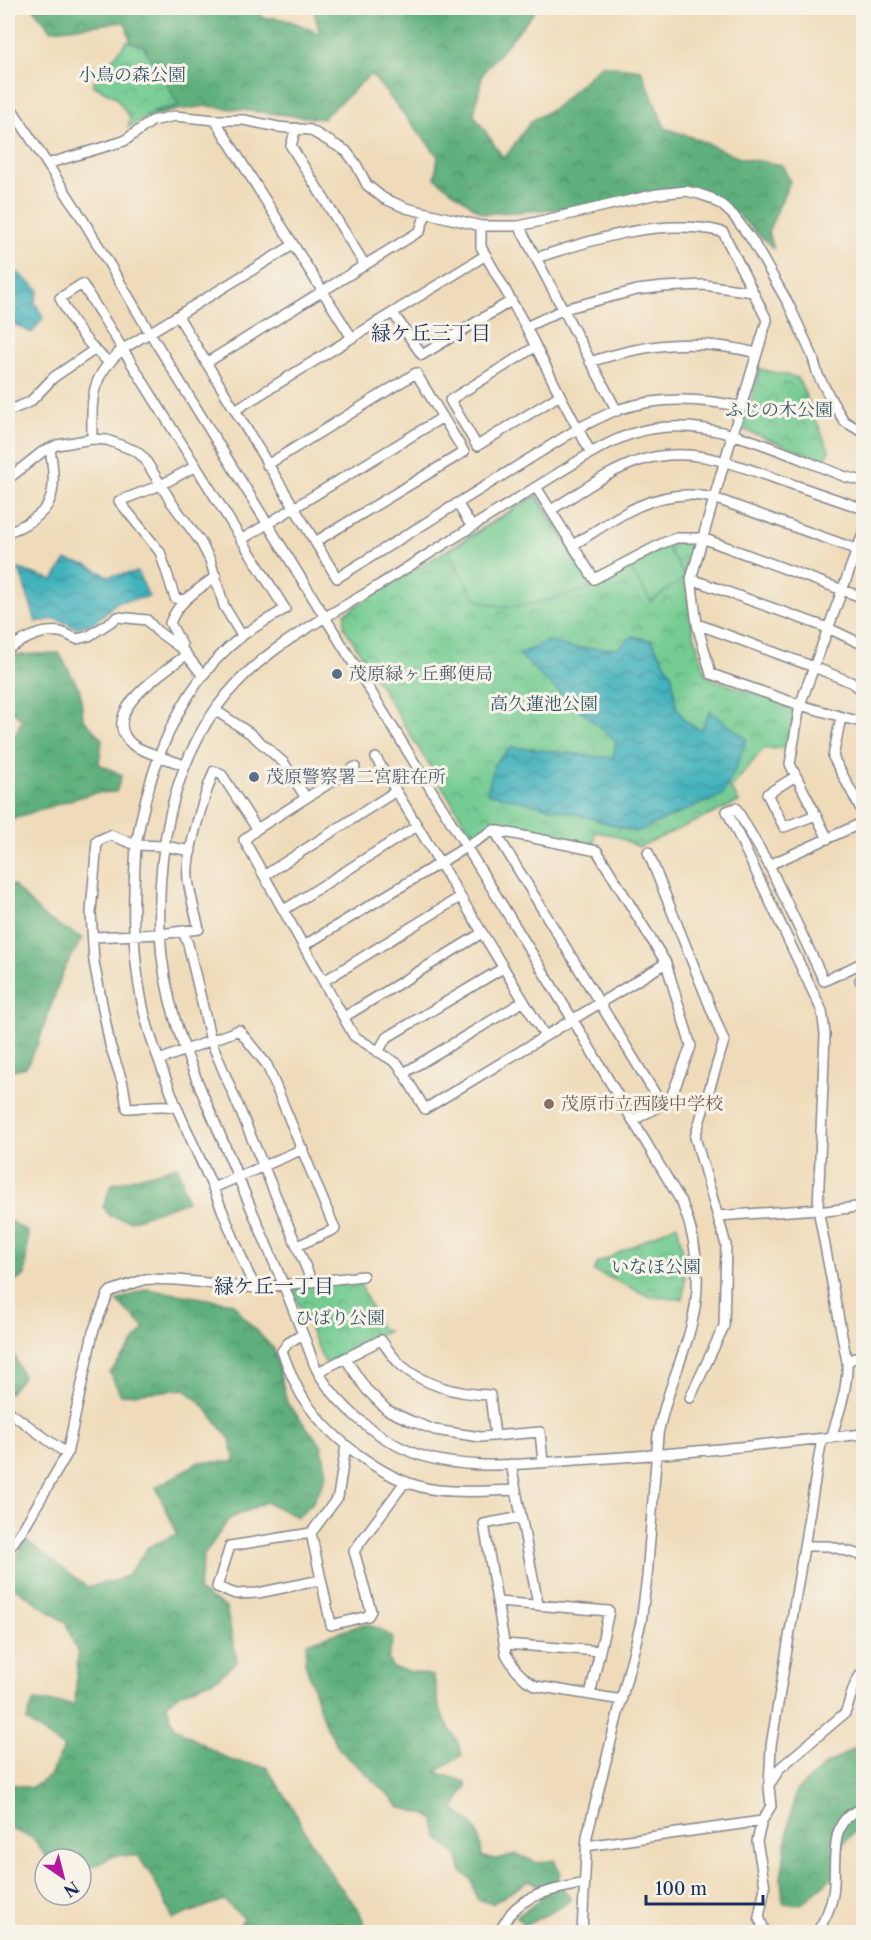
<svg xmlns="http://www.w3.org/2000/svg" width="871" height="1940" font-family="'Libre Caslon Text','Noto Serif JP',serif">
<defs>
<pattern id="forest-crowns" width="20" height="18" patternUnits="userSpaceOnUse" patternTransform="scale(1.5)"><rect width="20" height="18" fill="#5fb07c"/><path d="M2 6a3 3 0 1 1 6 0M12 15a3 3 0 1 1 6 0" fill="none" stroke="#4e9069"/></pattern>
<pattern id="park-crowns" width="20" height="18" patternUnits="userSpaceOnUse" patternTransform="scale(1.5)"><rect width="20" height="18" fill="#74cc92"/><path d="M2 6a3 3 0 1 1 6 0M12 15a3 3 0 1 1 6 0" fill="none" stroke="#5ea67a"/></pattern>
<pattern id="water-waves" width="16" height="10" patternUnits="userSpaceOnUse" patternTransform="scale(1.5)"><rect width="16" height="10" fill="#43b2bc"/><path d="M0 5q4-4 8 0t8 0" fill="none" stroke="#37919c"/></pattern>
</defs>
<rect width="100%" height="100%" fill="#f7f3e8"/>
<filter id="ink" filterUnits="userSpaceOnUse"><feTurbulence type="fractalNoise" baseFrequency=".0167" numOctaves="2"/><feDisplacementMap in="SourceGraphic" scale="12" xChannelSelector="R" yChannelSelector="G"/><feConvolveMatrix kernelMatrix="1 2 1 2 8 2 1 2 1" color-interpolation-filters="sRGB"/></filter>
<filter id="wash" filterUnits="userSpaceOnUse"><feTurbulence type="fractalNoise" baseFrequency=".008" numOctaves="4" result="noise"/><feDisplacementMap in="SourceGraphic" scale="24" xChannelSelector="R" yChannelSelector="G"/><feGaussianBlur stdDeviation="1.35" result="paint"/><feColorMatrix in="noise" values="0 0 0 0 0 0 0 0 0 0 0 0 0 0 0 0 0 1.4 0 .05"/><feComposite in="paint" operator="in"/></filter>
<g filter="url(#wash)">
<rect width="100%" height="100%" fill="#efdbb9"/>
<path fill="url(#forest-crowns)" stroke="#3d706d" stroke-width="1.5" d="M33 8H259L263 18C284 16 301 25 320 34L313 8H538L485 70 482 76 474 115 504 159 531 121 556 107 601 65 641 70 665 128 694 138 740 158 782 165 790 181 768 232 774 249 737 214 703 190 557 209 483 214 435 178 438 156 371 74 322 119 207 106 177 110 140 120 115 85 132 46 125 22 51 30Z
M8 648 18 655 59 653 80 690 83 719 102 739 99 764 122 775 116 792 93 793 8 820V739H13L22 720 8 707Z
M8 884 13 885 44 917 82 938 63 971 39 1041 26 1067 8 1071Z
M178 1166 187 1201 131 1221 110 1216 103 1207 112 1184Z
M8 1220 28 1232 25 1275 8 1286Z
M146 1289 233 1303 247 1321 274 1349 287 1403 322 1446 327 1475 313 1502 298 1517 266 1502 229 1519 204 1555 198 1591 226 1608 237 1661 218 1678 183 1692 166 1704 175 1728 229 1760 266 1767 291 1805 312 1844 336 1882 357 1907 368 1932H234L244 1918 223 1900 173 1919 154 1879 138 1856 115 1855 97 1865 81 1867V1859H48L33 1838 8 1828V1783L30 1788 49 1777 64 1748 27 1721 33 1701 75 1704 78 1654 66 1623 8 1583V1571L26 1540 87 1587 117 1580 128 1575 148 1547 177 1534 156 1487 199 1462H235L230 1439 205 1407 185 1389 121 1395 110 1373 145 1328 117 1301Z
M8 1339 23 1377 8 1394Z
M364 1624 380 1629 393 1638 388 1659 393 1668 433 1676C438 1687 436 1698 440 1709 445 1725 459 1738 462 1755L436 1772 466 1782V1787L454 1809C477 1825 480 1830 482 1857L497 1859 516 1854 538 1863 554 1860 560 1871 558 1881 571 1899 563 1906 524 1926 517 1916 540 1901 537 1885 530 1880 492 1904 477 1899 471 1879 462 1873 458 1856 438 1838 435 1828V1820L425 1814 400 1807 384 1790 340 1750 324 1722 305 1662 307 1643Z
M863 1743V1826L856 1830 842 1845 837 1873 800 1905 783 1903 781 1878 790 1817 796 1791 824 1766Z"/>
<path fill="url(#park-crowns)" stroke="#487e78" stroke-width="1.5" d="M127 41 143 46 179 105 154 111 128 128 130 118 116 97 92 85Z
M760 369 798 378 829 450 825 461 742 429Z
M534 496H539L595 586C620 571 669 534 697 542L686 579 692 627 707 677 792 707 794 711 787 748 763 749 731 788 739 802 639 847 614 835 595 832 594 844 489 824 472 835 344 627 345 613Z
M677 1224C683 1250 687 1273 683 1299L651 1297 594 1271 598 1263Z
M359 1281 380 1328 388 1331 327 1363 324 1361 292 1289 294 1286Z"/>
<path fill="#74cc92" stroke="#487e78" stroke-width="1.5" d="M534 497 537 498 594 587C566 595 499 620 475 596 468 589 455 561 448 551Z
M665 545 686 577 651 601 630 569Z"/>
<path fill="url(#water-waves)" stroke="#2f708d" stroke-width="1.5" d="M8 265 39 290 35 302 43 318 32 333 8 321Z
M66 560 87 565 108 576 138 572 149 597 117 602 94 623 76 628 57 619 36 622 19 569 53 580Z
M633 636 652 641 672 675 676 706 686 722 701 730 710 711 747 739 735 770 722 795 636 832 581 815 487 793 495 763 512 747 613 758 616 741 544 679 519 654 547 641 573 648H618Z"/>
</g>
<g filter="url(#ink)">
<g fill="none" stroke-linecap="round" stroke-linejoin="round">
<defs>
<path id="minor" d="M8 103 82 218 150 333 573 1020 682 1203C699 1245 702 1290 689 1334 679 1368 664 1400 658 1435L647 1577 641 1622 587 1836 582 1932
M215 120 352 338
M296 128 291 146 365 265
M47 164 124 141 152 121 175 116 215 120H244L278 127 310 130 346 151 356 164 367 185 383 198 406 208 481 226H519L657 194 686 191 699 194 711 198 723 206 733 215 752 240 789 305 812 355 818 375 833 403 844 421 864 433
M481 226V247L526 327 560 395 591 453
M519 226 617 411
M536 258C594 239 661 217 723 232L767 320 725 460 691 579 697 624 711 674 800 705 864 723
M393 313 422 355 511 301
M178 316 337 578 579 428C591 422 604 415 617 410 658 396 700 398 742 407
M526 327 564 309 637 290 663 287 704 285 753 292
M535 347 450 400 477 446 560 395
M109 362C87 345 72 323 60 298L82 284 285 609C271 618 255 626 242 636 178 686 149 768 136 845L110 835 97 841 91 912 94 962 110 1045 123 1084 127 1108C140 1108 168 1103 177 1108L213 1188 248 1273 256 1288
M590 362C648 343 697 338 757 353
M206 363 420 231 426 213
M235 410 486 255
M8 411 30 402 54 377 94 350
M92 439C92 398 89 378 123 349L293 245
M267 465 416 373 464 452 315 542
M8 479 42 452 57 445 92 439 107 440 136 451 144 458 172 503 200 541 210 560 224 606 242 636
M864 481 846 477C785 454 717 417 651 429 630 432 610 442 591 453 519 497 448 542 376 587 318 623 258 650 217 707 171 771 157 854 160 932 163 1006 190 1065 219 1132 237 1174 255 1217 273 1260 285 1287 295 1315 306 1342 310 1352 313 1364 319 1374 340 1407 375 1437 411 1452 462 1472 523 1464 576 1460 672 1455 768 1444 864 1434
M536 487 594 579 663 543 676 538H702L864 598
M457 503 472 527
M551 510C579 493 608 471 639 461 688 445 732 463 777 479 806 489 835 499 864 509
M8 532C54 514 58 496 50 449
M241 540 443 417
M573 545C609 523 646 493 691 495 699 495 707 497 714 498L864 552
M691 579 828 628 864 645
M184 600 175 598 160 552 119 501 161 485 196 466
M697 624 814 667 853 683 864 692
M8 648C23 641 40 629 59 632 64 632 71 637 77 639L89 636 118 617 147 620 157 631 182 649 203 676
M182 649V645L170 623C179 600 197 591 216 576
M215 710 251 734 284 763 306 798
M841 717 833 757 864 815
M376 758 545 1036
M184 765C171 760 143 752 133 745 95 714 165 671 186 655
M355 767 257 829 244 840 354 1036 398 1064 425 1109 666 963
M796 776 767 794 784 827 816 815
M494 830 662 1105
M828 839 790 764 800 705 864 531
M648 852 724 1041 695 1137 726 1245 724 1326 690 1398
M769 865 824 981 864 962
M265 875 396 791
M284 910 417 826
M183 932 188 944 211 1041 312 1282
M93 937 160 934 199 929C195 912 190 896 188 879 185 855 205 794 214 771L222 775 257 829
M305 945 494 830 597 851 666 963 691 1046 670 1100 634 1120
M864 979 860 980 864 987
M324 981 460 897
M344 1017 482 933
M378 1052 386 1038 503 968
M159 1060 239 1030 267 1065 335 1229 297 1246
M404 1073 524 1001
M177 1108C164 1073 149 1039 142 1002 131 950 133 898 136 845L164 846 191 851
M213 1188 303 1149
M819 1212 864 1206
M718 1216 818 1209
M303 1334 288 1343 282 1351C288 1367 295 1386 305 1401 332 1440 389 1485 438 1490 464 1493 490 1491 516 1490
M345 1358 366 1389 387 1410 411 1421 435 1430 480 1437 540 1432 543 1462
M847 1362 864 1353
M318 1372 381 1340C387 1348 394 1359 402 1366 426 1386 459 1394 490 1395L495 1436
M8 1411 67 1454
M831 1438C839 1413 848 1388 847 1362L818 1209 825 1034 822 1011 727 811 736 808 769 865 864 822
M346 1445 338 1497 311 1533 331 1625 368 1616 371 1611 354 1551 405 1482
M511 1464 538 1604
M521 1517 484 1524 506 1654 516 1670 526 1680 536 1686 622 1700
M311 1533 230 1546 217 1587 236 1594 258 1593 321 1580
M804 1546H829L864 1556
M8 1550 23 1529 67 1454 93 1332 108 1294 111 1291 146 1279 177 1280 256 1288 363 1276
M497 1602 609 1611 590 1695
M504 1644 600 1651
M771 1782 780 1768 845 1713C852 1697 852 1684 864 1670
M586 1846 762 1821
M499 1932C503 1926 507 1919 511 1913 528 1892 560 1889 584 1883
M765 1932 759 1917 765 1887 757 1841 762 1821 771 1806 769 1787 771 1746 822 1438
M817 1932C824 1921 831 1907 833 1894 838 1866 825 1816 864 1809"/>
</defs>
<use href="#minor" stroke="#85858c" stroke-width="12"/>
<use href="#minor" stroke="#fff" stroke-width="9"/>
</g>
</g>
<g fill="#5c6f8a" stroke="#f7f3e8" stroke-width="2">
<circle cx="337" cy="674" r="6"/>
<circle cx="254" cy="777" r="6"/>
</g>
<circle fill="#8d6e63" stroke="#f7f3e8" stroke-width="2" cx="549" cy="1104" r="6"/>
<g text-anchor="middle" stroke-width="6" stroke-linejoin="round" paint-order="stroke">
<g font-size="18" fill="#31566b" stroke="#f7f3e8">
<text x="132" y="81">小鳥の森公園</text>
<text x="779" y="416">ふじの木公園</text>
<text x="544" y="710">高久蓮池公園</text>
<text x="656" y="1273">いなほ公園</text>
<text x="340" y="1324">ひばり公園</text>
</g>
<g font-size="18" fill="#4e5e75" stroke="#f7f3e8" text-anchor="start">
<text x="349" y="680">茂原緑ヶ丘郵便局</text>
<text x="266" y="783">茂原警察署二宮駐在所</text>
</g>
<g font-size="18" fill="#785e54" stroke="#f7f3e8" text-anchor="start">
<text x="561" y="1110">茂原市立西陵中学校</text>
</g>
<g font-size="20" fill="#1b2f5e" stroke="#f7f3e8">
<text x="431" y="340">緑ケ丘三丁目</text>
<text x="274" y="1293">緑ケ丘一丁目</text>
</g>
</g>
<rect width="871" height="1940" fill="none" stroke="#f7f3e8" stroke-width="30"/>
<g transform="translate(63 1877) rotate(145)"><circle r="28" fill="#f7f3e8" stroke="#9fa5b1" stroke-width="1.5"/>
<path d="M0-4.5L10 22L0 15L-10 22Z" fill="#b5179e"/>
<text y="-9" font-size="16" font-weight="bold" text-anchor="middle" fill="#1b2f5e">N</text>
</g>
<path d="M646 1895v9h117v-9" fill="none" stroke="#1b2f5e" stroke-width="3"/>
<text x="655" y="1895" font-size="18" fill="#1b2f5e" stroke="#f7f3e8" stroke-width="4.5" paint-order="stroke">100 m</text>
</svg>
